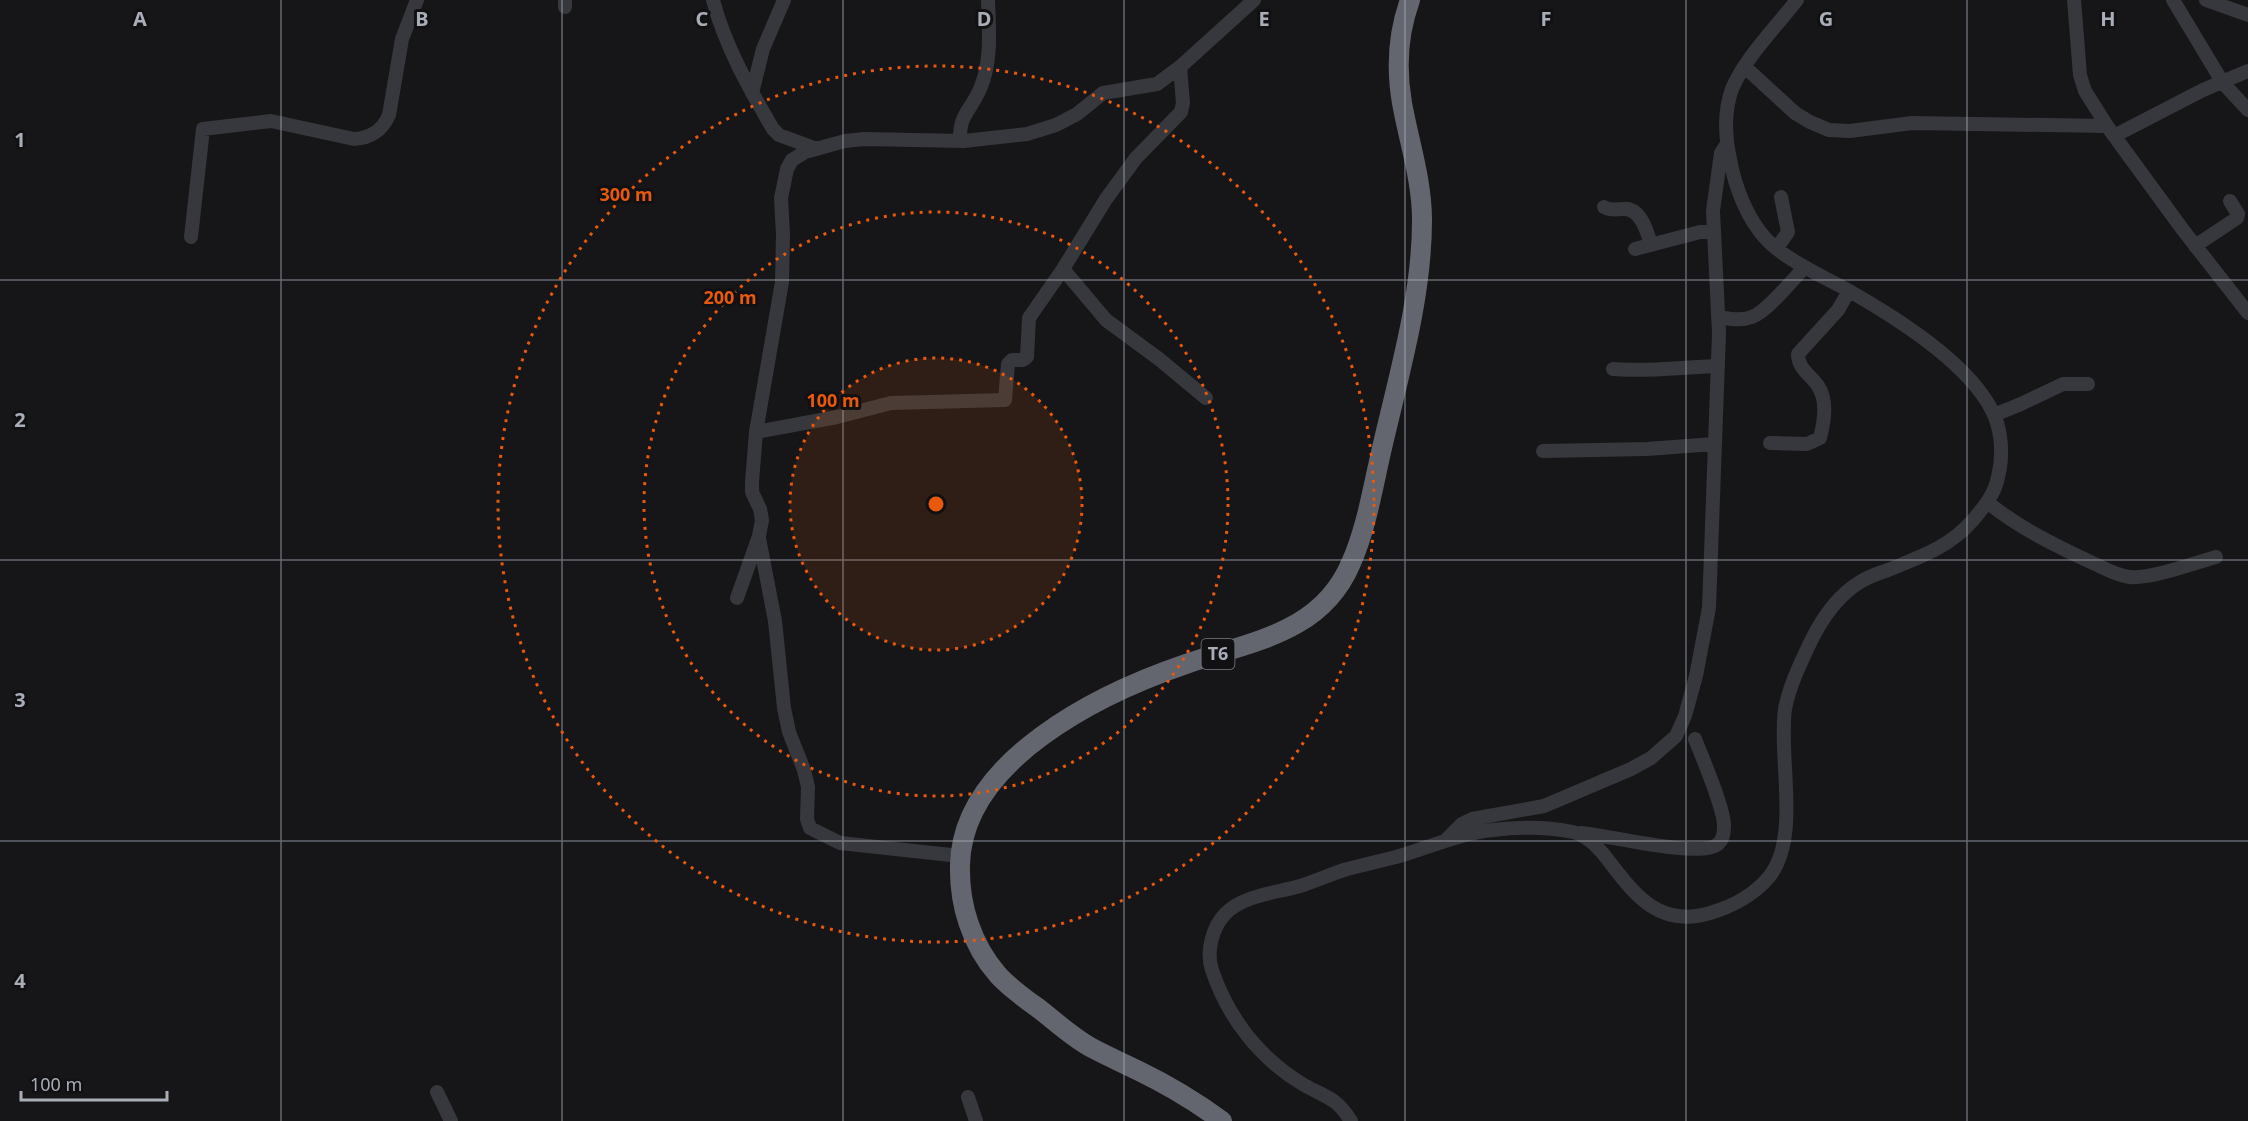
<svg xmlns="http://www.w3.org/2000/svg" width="2248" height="1121" font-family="'Noto Sans',sans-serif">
<rect width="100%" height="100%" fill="#161618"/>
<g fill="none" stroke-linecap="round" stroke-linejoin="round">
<path stroke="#37383d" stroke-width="14" d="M713 0C725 46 749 88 773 129L779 135 817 149
M2074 0 2080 75 2085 91 2107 126 2183 230 2248 313
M2173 0 2223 83 2248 110
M2206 0 2248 15
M565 7V0
M1745 67 1795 113 1810 122 1829 130 1850 131 1912 123 2107 126
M752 93 763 49 784 0
M2114 136 2203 90 2248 71
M960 141C959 114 970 112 980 89 992 62 989 29 988 0
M1604 207C1610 211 1616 209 1623 209 1640 207 1647 230 1651 245
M191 237 203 129 271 121 354 139C371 138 382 131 389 115L402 39 417 0
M2195 246 2237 218 2238 214 2230 201
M1777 248 1788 232 1781 197
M1635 249 1700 232H1714
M1063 269 1106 320 1159 359 1206 398
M1718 317C1729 319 1741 321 1752 317 1767 312 1793 279 1805 267
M1613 369C1648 372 1682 367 1718 366
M1994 415 2021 404 2063 384H2088
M756 432 837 417 891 403 1005 400 1008 364 1012 360H1023L1027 357 1029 318 1063 269 1106 199 1136 158 1181 112 1183 103 1180 67
M1770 443 1807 444 1820 438C1824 422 1828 401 1818 386 1810 374 1798 369 1798 354L1838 310 1849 291
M1543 451 1647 449 1714 444
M1987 502C2019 528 2058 547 2095 564 2106 569 2118 576 2130 577 2151 579 2194 563 2216 557
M759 538 775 621 784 708 789 732 804 770 808 787 807 819 810 828 840 843 960 856
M737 598 759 536 762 520 760 509 752 492V482L756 432 782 282 783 235 781 198 787 169 792 160 805 152 845 141 864 139 964 141 1027 134 1056 125 1077 114 1103 93 1157 84 1180 67 1254 0
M1581 833C1607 835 1701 859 1718 844 1723 840 1724 833 1724 827 1725 810 1702 757 1695 739
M1445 841 1462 824 1472 819 1544 806 1631 769 1651 758 1676 736 1685 716 1696 676 1709 608 1719 333 1713 211 1721 153 1727 144
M437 1092 451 1121
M968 1097 976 1121
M1351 1121C1336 1097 1327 1098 1304 1085 1260 1059 1228 1018 1212 970 1206 952 1212 928 1225 914 1243 895 1276 893 1300 886 1316 881 1331 874 1347 869 1363 865 1380 861 1396 857 1428 848 1460 833 1493 830 1518 827 1548 827 1573 832 1586 835 1596 845 1605 856 1633 892 1657 929 1710 913 1731 907 1754 895 1769 877 1801 837 1778 758 1785 709 1789 687 1800 664 1810 643 1821 620 1837 596 1860 582 1868 577 1879 573 1888 570 1920 557 1950 547 1973 520 1984 507 1995 494 1998 477 2003 458 2002 435 1995 417 1973 364 1892 315 1844 288 1818 274 1788 261 1767 240 1747 219 1735 187 1730 159 1725 136 1724 111 1732 89 1745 58 1776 27 1797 0"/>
<path stroke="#63666e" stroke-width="20" d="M1222 1121C1196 1102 1168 1085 1139 1071 1123 1063 1107 1056 1092 1048 1073 1038 1055 1021 1038 1008 1024 998 1009 987 998 975 971 944 959 904 960 865 962 760 1101 693 1186 664 1251 641 1321 634 1351 563 1367 527 1373 486 1382 448 1399 374 1422 297 1422 220 1422 180 1409 142 1402 103 1396 68 1398 33 1410 0"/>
</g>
<path fill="none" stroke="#a8adb8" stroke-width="1.5" stroke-opacity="0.55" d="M281 0V1121M562 0V1121M843 0V1121M1124 0V1121M1405 0V1121M1686 0V1121M1967 0V1121M0 280H2248M0 560H2248M0 841H2248"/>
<circle cx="936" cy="504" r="146" fill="#e8590c" fill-opacity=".12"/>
<g fill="none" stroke="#e8590c" stroke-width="3" stroke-dasharray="3 6">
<circle cx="936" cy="504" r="146"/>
<circle cx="936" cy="504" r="292"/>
<circle cx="936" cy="504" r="438"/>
</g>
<g text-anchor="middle" stroke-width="6" stroke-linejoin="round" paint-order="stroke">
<rect fill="#111113" stroke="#7b7e86" stroke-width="1.5" x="1201.5" y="639" width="33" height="30" rx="4.5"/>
<g font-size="18" font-weight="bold" fill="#a8adb8">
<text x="1218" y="660">T6</text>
</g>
</g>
<g font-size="20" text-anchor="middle" font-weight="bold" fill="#a8adb8" stroke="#111113" stroke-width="6" stroke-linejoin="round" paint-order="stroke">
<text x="140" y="26">A</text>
<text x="422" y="26">B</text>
<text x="702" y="26">C</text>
<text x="984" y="26">D</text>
<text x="1264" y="26">E</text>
<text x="1546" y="26">F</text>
<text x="1826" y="26">G</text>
<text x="2108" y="26">H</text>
<text x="20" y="147">1</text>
<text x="20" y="427">2</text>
<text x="20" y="707">3</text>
<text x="20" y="988">4</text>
</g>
<circle cx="936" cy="504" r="9" fill="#e8590c" stroke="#111113" stroke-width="3"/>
<g font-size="18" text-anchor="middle" font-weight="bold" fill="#e8590c" stroke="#111113" stroke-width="6" stroke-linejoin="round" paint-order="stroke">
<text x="626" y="201">300 m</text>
<text x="730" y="304">200 m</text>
<text x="833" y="407">100 m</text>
</g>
<path d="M21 1091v9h146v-9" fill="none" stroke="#a8adb8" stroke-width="3"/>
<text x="30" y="1091" font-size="18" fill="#a8adb8" stroke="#111113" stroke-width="4.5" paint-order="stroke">100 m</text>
</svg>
